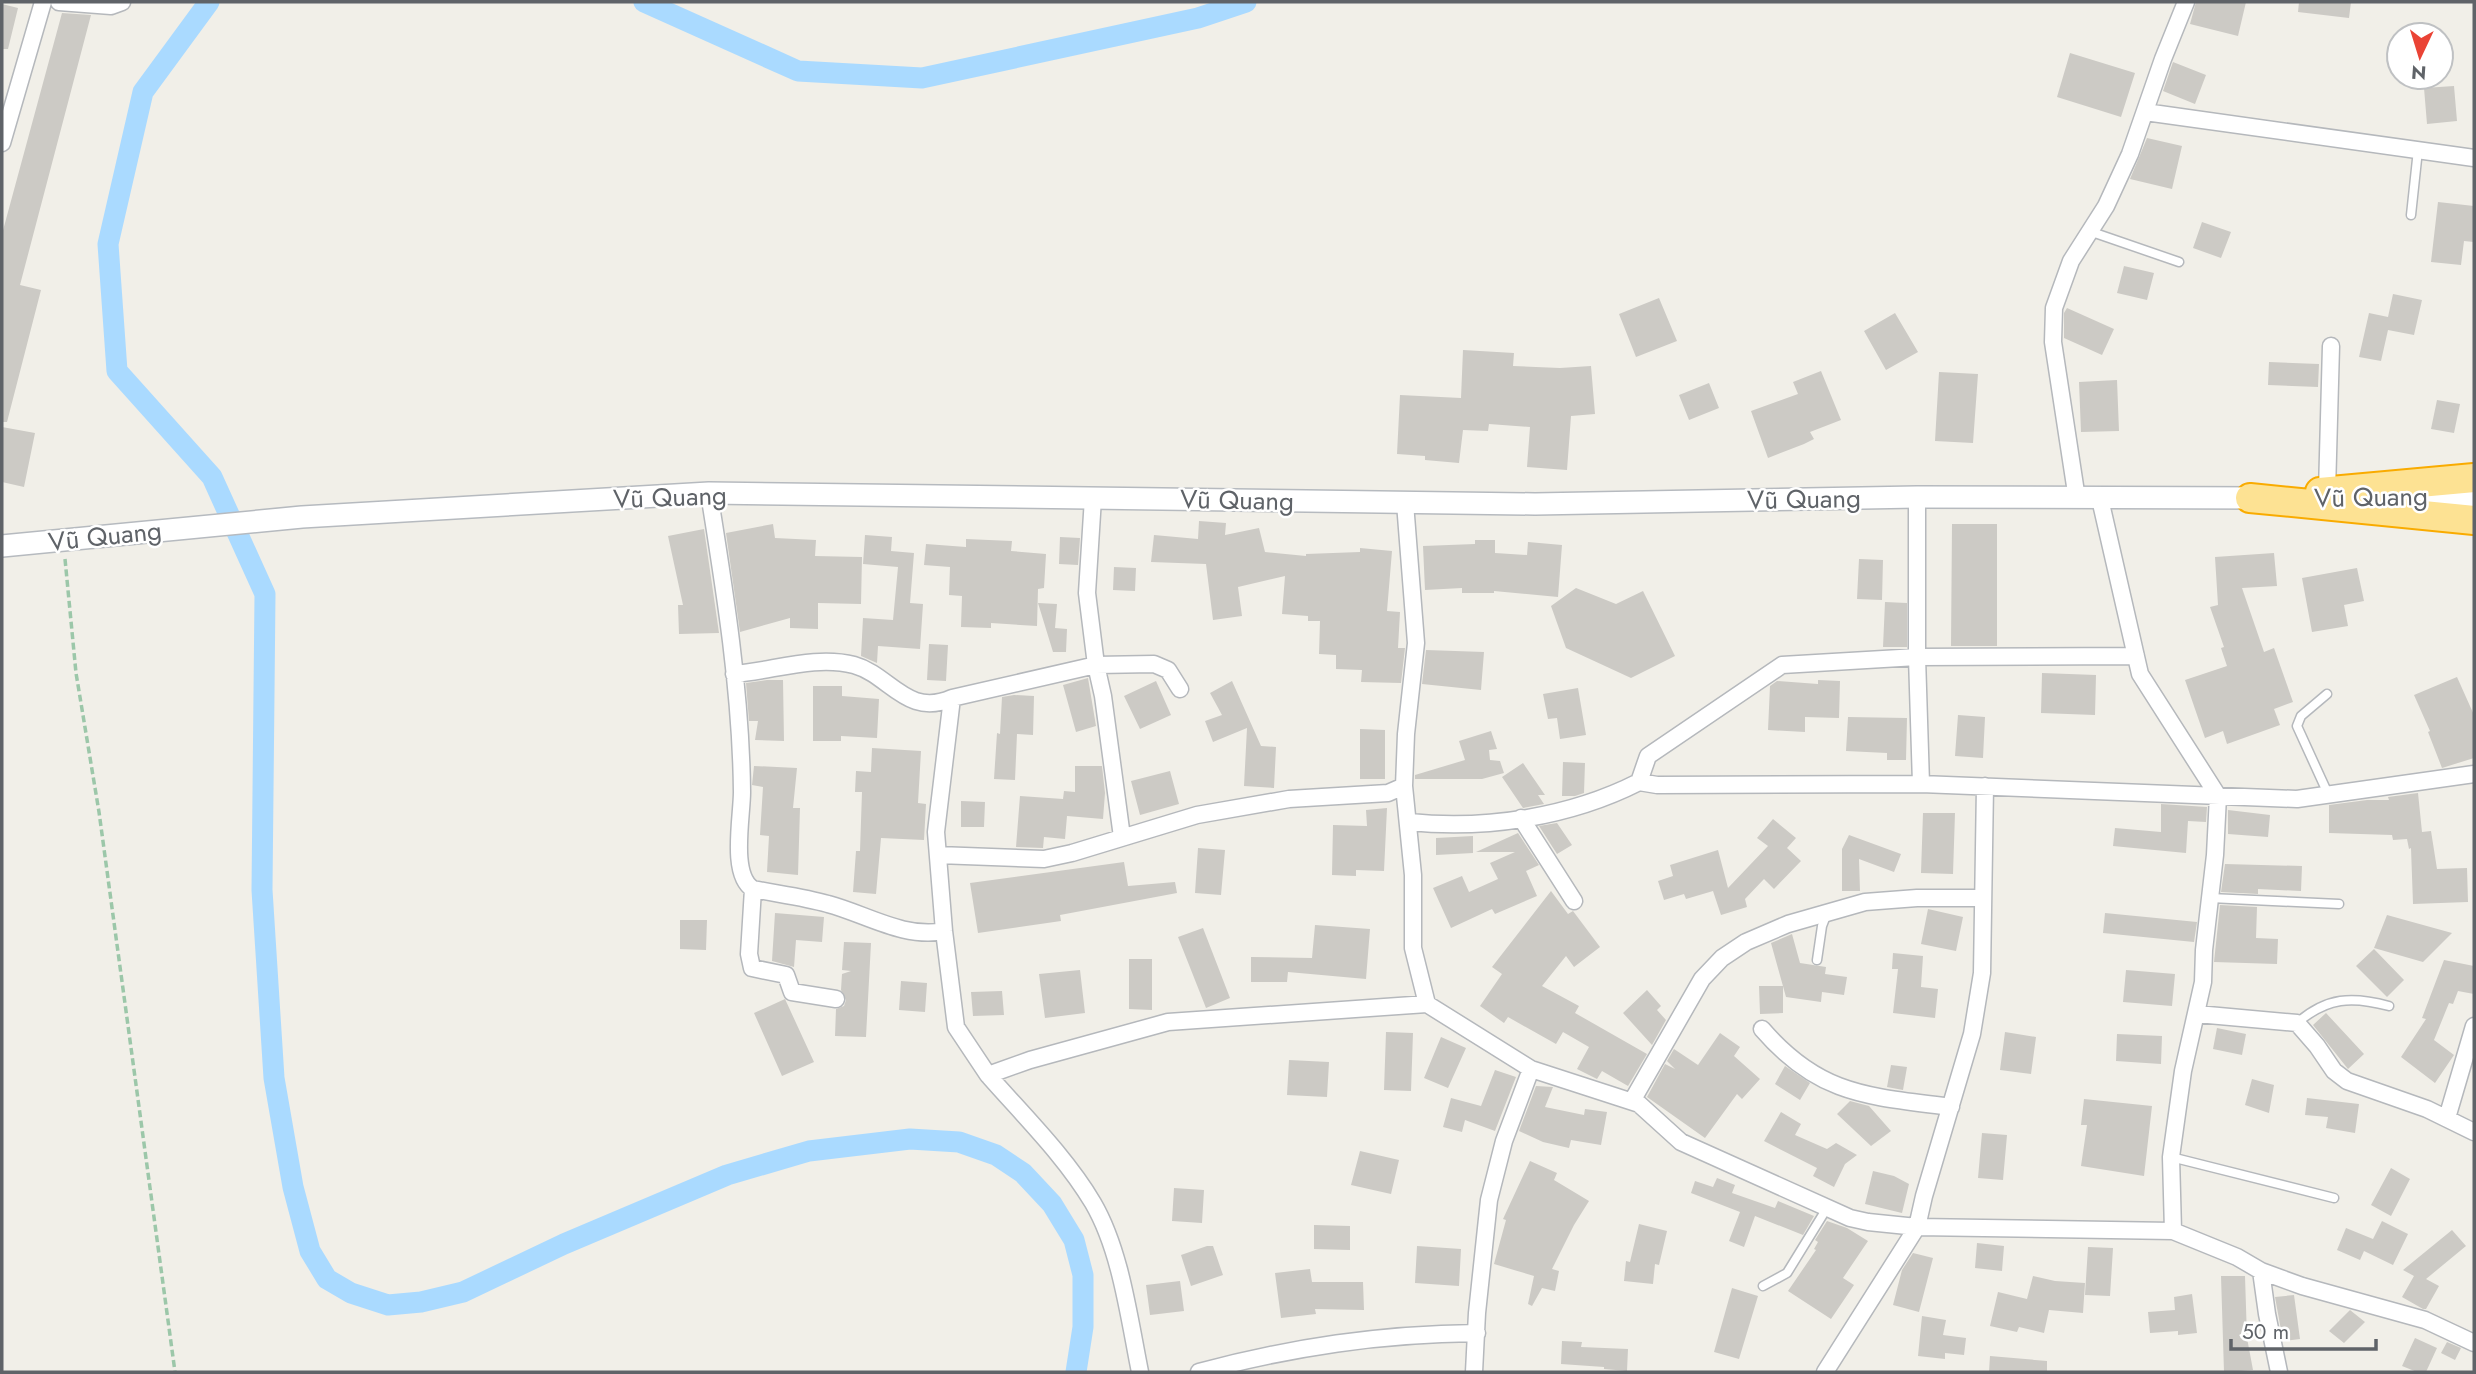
<svg xmlns="http://www.w3.org/2000/svg" width="2476" height="1374" font-family="Jost,sans-serif">
<rect width="100%" height="100%" fill="#f1efe8"/>
<g fill="none" stroke-linecap="round" stroke-linejoin="round">
<path stroke="#aadaff" stroke-width="21" d="M209 2 143 92 108 244 117 371 212 477 265 594 262 890 274 1078 293 1187 310 1251 327 1279 351 1293 388 1305 421 1302 463 1292 564 1244 727 1175 809 1151 910 1139 959 1142 996 1155 1023 1173 1052 1204 1074 1240 1083 1275V1327L1076 1372
M644 2 798 71 922 78 1198 18 1246 2"/>
</g>
<path fill="#cccac5" d="M2196 2H2246L2238 36 2190 24Z
M2299 2H2351L2349 18 2298 12Z
M2 4 18 8 8 49H2Z
M62 13 91 15 20 285 41 290 7 422H2V234Z
M2070 53 2135 73 2121 117 2057 97Z
M2173 62 2206 75 2195 104 2163 91Z
M2454 86 2457 121 2427 124 2424 88Z
M2147 138 2182 146 2172 189 2130 179Z
M2438 202 2474 206V242L2464 241 2461 265 2431 262Z
M2202 222 2231 232 2221 258 2193 248Z
M2124 266 2154 273 2147 300 2117 293Z
M2393 294 2422 300 2414 335 2388 330 2381 361 2359 357 2369 313 2388 317Z
M1659 298 1677 341 1636 357 1619 314Z
M2067 308 2114 329 2102 355 2064 338V313Z
M1895 313 1918 352 1886 370 1864 331Z
M1463 350 1514 353 1513 366 1560 368 1591 366 1595 414 1571 416 1567 470 1527 467 1530 427 1489 424 1488 431 1463 430 1459 463 1425 460V456L1397 454 1400 395 1461 398Z
M2269 362 2319 364 2318 387 2268 385Z
M1821 371 1841 420 1810 432 1814 439 1804 444 1768 458 1751 411 1798 394 1793 382Z
M1939 372 1978 374 1973 443 1935 441Z
M2117 380 2119 431 2081 432 2079 382Z
M1709 383 1719 408 1689 420 1679 395Z
M2437 400 2460 404 2454 433 2431 429Z
M2 427 35 433 24 487 2 482Z
M1199 521 1226 523 1225 535 1259 528 1265 552 1306 556V554L1360 552V548L1392 551 1387 611 1400 612 1398 648H1405L1401 683 1361 682 1362 670 1336 669V655L1319 654 1320 621H1308V616L1282 614 1285 576 1238 587 1242 616 1213 620 1206 564 1151 562 1154 535 1198 539Z
M773 524 775 538 816 540 815 556 862 557 861 604 818 603V629L790 628V618L740 632 726 533Z
M1952 524H1997V646H1951Z
M704 529 719 633 679 634 678 605H683L668 536Z
M865 535 892 537 891 551 914 553 910 603 923 604 920 649 878 646 877 663 861 656 863 618 893 620 898 567 863 564Z
M1060 537 1080 538 1078 565 1059 564Z
M966 539 1012 541 1011 551 1046 554 1044 588 1038 589 1037 626 991 623V628L961 627 962 596 949 595 950 567 924 565 926 544 966 547Z
M1475 540H1495V553L1527 555 1528 542 1562 545 1558 597 1494 591V593H1462V588L1425 590 1423 546 1475 544Z
M2274 553 2277 586 2242 588 2264 652 2274 648 2293 702 2274 709 2280 725 2227 744 2223 731 2205 738 2185 680 2227 666 2221 648 2224 647 2210 607 2218 605 2215 557Z
M1859 559 1883 560 1882 600 1857 599Z
M1114 567 1136 568 1135 591 1113 590Z
M2357 568 2364 601 2344 605 2348 626 2312 632 2302 578Z
M1576 588 1616 604 1643 591 1675 656 1631 678 1566 648 1551 606Z
M1885 602 1907 603V647H1883Z
M1038 603 1057 604 1055 628 1067 629 1066 652H1053Z
M929 644 948 645 946 681 927 680Z
M1426 650 1484 652 1481 690 1422 684Z
M2042 673 2096 675 2095 715 2041 713Z
M2457 677 2474 715V758L2442 768 2428 732 2430 731 2414 695Z
M1088 678 1096 726 1076 732 1063 685Z
M767 680H783L784 741 755 740 758 721H749L746 683Z
M1818 680 1840 681 1839 718 1805 717V732L1768 730 1770 686 1777 681 1818 684Z
M1156 681 1171 715 1140 729 1124 696Z
M1232 681 1261 746 1276 747 1274 788 1244 786 1247 728 1213 742 1205 721 1222 715 1210 693Z
M813 686H842V696L879 699 877 738 841 736V741H813Z
M1578 688 1586 735 1560 739 1557 718 1548 719 1543 694Z
M1014 695 1034 696 1033 735 1017 734 1015 780 994 779 997 733 1000 734 1002 697Z
M1958 715 1985 717 1983 758 1955 756Z
M1848 717 1907 718 1906 760H1887V753L1846 751Z
M1360 729 1385 730V779H1360Z
M1491 731 1497 749 1489 750 1490 760 1500 761 1504 773 1482 779H1415V775L1465 760 1459 741Z
M872 748 921 751 918 803 926 804 924 840 881 838 876 894 853 892 856 851H860L862 792H855L856 771 871 772Z
M1563 762 1585 763 1584 793 1575 796H1562Z
M1523 763 1545 795H1538L1544 804 1523 808 1502 777Z
M754 766 797 768 793 808H800L798 875 767 872 769 836 760 835 763 787 752 785Z
M1075 766H1102L1105 793 1103 819 1067 816 1065 839 1044 837 1043 848 1016 847 1020 796 1063 799 1064 791 1075 792Z
M1170 771 1179 804 1140 815 1131 781Z
M2418 793 2422 832 2431 831 2437 869 2467 868 2468 902 2413 904 2411 848 2409 849 2407 839 2393 840 2392 835 2329 833V805L2367 800H2389L2388 797Z
M961 801 985 802 984 827H961Z
M2161 804 2207 807 2206 822 2188 821 2186 853 2113 846 2115 828 2161 832Z
M1387 808 1384 871 1356 870V876L1332 875 1333 825 1367 826 1366 810Z
M2228 810 2270 815 2268 837 2228 834Z
M1923 813H1955L1953 874 1921 873Z
M1773 819 1796 838 1787 848 1801 861 1774 889 1764 879 1745 899 1747 907 1721 915 1713 891 1686 899 1684 894 1664 900 1658 881 1673 876 1670 865 1718 850 1728 888 1768 846 1757 838Z
M1557 823 1572 845 1557 854 1539 826Z
M1518 833 1539 865 1526 871 1537 896 1495 914 1492 909 1451 928 1433 888 1462 876 1469 892 1498 879 1490 863 1515 852H1476Z
M1849 835 1901 854 1894 872 1859 859 1860 891H1842V849Z
M1473 836V853L1436 855V838Z
M1198 848 1225 850 1221 895 1195 893Z
M1124 862 1128 886 1175 882 1177 893 1060 915 1061 921 978 933 970 883Z
M2225 864 2302 866 2301 891 2258 889V894L2221 892Z
M1551 891 1568 914 1573 911 1600 947 1574 967 1566 956 1542 986 1579 1006 1575 1013 1647 1054 1628 1086 1602 1071 1597 1079 1577 1069 1589 1047 1563 1032 1556 1044 1508 1017 1504 1023 1480 1006 1502 974 1492 967Z
M2220 905 2257 907 2256 938 2278 939 2277 964 2214 962Z
M1928 909 1963 917 1956 951 1921 944Z
M775 913 824 917 822 942 796 940 794 967 772 961Z
M2105 913 2197 922 2194 942 2103 933Z
M2387 915 2452 933 2423 962 2374 948Z
M680 920H707L706 950 680 949Z
M1315 925 1370 929 1366 979 1288 972 1287 982H1251V957L1312 958Z
M1203 928 1230 998 1206 1008 1178 937Z
M1792 934 1800 963 1826 967 1825 974 1847 977 1844 995 1822 992 1821 1002 1786 997 1771 943Z
M844 942 871 943 866 1037 835 1036 836 1009 844 1006 846 1000 841 990 842 974 851 971 842 970Z
M2374 949 2404 980 2387 997 2356 966Z
M1893 953 1923 956 1921 987 1938 989 1935 1018 1893 1013 1898 969H1892Z
M1129 959H1152V1010L1129 1009Z
M2444 960 2474 966V994L2458 991 2453 1004 2449 1003 2434 1040 2454 1055 2435 1083 2401 1057 2426 1019 2422 1018Z
M1080 970 1085 1013 1045 1018 1039 974Z
M2126 970 2175 974 2172 1006 2123 1002Z
M901 981 927 983 925 1012 899 1010Z
M1759 986H1783V1013L1760 1014Z
M1647 990 1661 1006 1657 1010 1666 1020 1652 1045 1623 1013Z
M1002 991 1004 1015 973 1016 971 992Z
M785 999 814 1062 782 1076 754 1013Z
M2326 1013 2364 1054 2348 1069 2313 1025Z
M2217 1028 2246 1034 2242 1055 2213 1049Z
M1386 1032 1413 1033 1411 1091 1384 1090Z
M2005 1032 2036 1037 2031 1074 2000 1070Z
M1720 1033 1740 1047 1734 1056 1760 1079 1742 1099 1737 1094 1705 1138 1647 1097 1665 1064 1675 1069 1667 1061 1674 1049 1698 1065Z
M2117 1034 2162 1036 2161 1064 2116 1061Z
M1441 1037 1466 1048 1448 1088 1424 1078Z
M1289 1060 1329 1062 1327 1097 1287 1095Z
M1891 1065 1907 1067 1903 1090 1887 1087Z
M1785 1066 1810 1083 1800 1100 1775 1084Z
M1495 1070 1516 1077 1495 1131 1465 1120 1462 1132 1443 1127 1451 1098 1481 1106Z
M2252 1079 2274 1085 2269 1113 2245 1105Z
M1536 1086 1553 1087 1545 1107 1584 1115 1585 1109 1607 1112 1601 1145 1571 1140 1569 1148 1543 1142 1519 1131Z
M2307 1098 2359 1104 2355 1133 2326 1128 2328 1117 2305 1115Z
M2084 1099 2152 1106 2144 1176 2081 1166 2087 1125H2081Z
M1850 1101 1869 1106 1891 1131 1871 1146 1837 1114Z
M1781 1112 1801 1124 1795 1135 1827 1149 1836 1143 1857 1155 1845 1164 1834 1187 1813 1176 1817 1168 1764 1141Z
M1982 1133 2007 1135 2003 1180 1978 1178Z
M1360 1151 1399 1160 1391 1194 1351 1185Z
M1530 1161 1557 1173 1554 1180 1589 1201 1574 1225 1552 1269 1559 1271 1555 1291 1542 1288 1532 1306 1528 1304 1534 1276 1494 1264 1506 1220 1503 1219Z
M2391 1168 2410 1179 2391 1216 2371 1205Z
M1873 1171 1894 1176 1909 1184 1902 1213 1865 1204Z
M1717 1178 1735 1185 1732 1193 1775 1208 1778 1201 1814 1216 1803 1235 1755 1216 1744 1247 1729 1241 1740 1212 1691 1193 1695 1181 1713 1187Z
M1174 1188 1204 1190 1202 1223 1172 1221Z
M1827 1221 1847 1228 1868 1241 1843 1278 1854 1285 1831 1319 1788 1291 1816 1250 1814 1249 1818 1242 1815 1240Z
M2382 1221 2408 1234 2393 1265 2364 1251 2360 1260 2337 1250 2346 1228 2373 1239Z
M1639 1224 1667 1231 1659 1265 1655 1264 1653 1284 1624 1281 1626 1261 1630 1262Z
M1314 1225 1350 1226V1250L1314 1249Z
M2452 1230 2466 1246 2426 1279 2439 1286 2426 1309H2423L2402 1297 2414 1276 2403 1270Z
M1977 1243 2004 1246 2002 1271 1975 1268Z
M1207 1246H1213L1223 1275 1191 1286 1181 1255Z
M1417 1246 1461 1249 1459 1286 1415 1283Z
M2088 1247 2113 1248 2110 1296 2085 1295Z
M1913 1253 1933 1258 1919 1312 1893 1305 1902 1270Z
M1310 1269 1312 1282H1363L1364 1310 1315 1309 1316 1314 1281 1318 1275 1273Z
M2033 1276 2055 1281 2085 1283 2083 1313 2049 1310 2044 1333 2019 1327 2017 1332 1990 1326 1998 1292 2027 1299Z
M2221 1276H2245L2247 1338 2253 1370 2224 1372Z
M1180 1281 1184 1311 1150 1315 1146 1285Z
M1732 1288 1758 1296 1739 1359 1714 1352Z
M2192 1294 2197 1333 2178 1335V1331L2150 1333 2148 1312 2175 1310 2174 1297Z
M2294 1295 2300 1339 2283 1341 2275 1297Z
M2350 1310 2365 1322 2344 1343 2329 1331Z
M1922 1316 1946 1320 1943 1335 1966 1338 1964 1355 1945 1353V1359L1918 1356Z
M2415 1338 2437 1348 2426 1372H2417L2402 1366Z
M1562 1341 1582 1342 1581 1347 1628 1349 1627 1371 1604 1369V1367L1561 1364Z
M2447 1342 2461 1348 2455 1360 2441 1353Z
M1990 1356 2047 1361V1372H1989Z"/>
<g fill="none" stroke-linecap="round" stroke-linejoin="round">
<defs>
<path id="lane" d="M2411 215 2418 150
M2089 231 2179 262
M2327 694 2301 716 2297 726 2329 796
M2210 898 2339 904
M1817 960 1822 926 1827 913
M2297 1023C2327 997 2352 996 2389 1006
M2171 1157 2334 1198
M1763 1286 1787 1273 1827 1208"/>
<path id="street" d="M59 2 111 6 122 2
M2145 112 2474 158
M2 143 43 2
M2327 491 2331 346
M709 493C725 592 741 692 742 792 742 817 730 875 753 889 778 894 804 897 828 904 866 914 904 939 944 931
M1917 497V657L1921 784
M1093 498 1087 593 1096 665 952 698 936 832 944 931 956 1027 988 1075 1030 1060 1168 1022 1427 1004 1531 1069 1639 1104 1681 1142 1850 1218 1868 1222 1917 1227 2173 1231 2171 1157 2183 1071 2203 982 2204 950 2215 855 2218 796 2140 674 2100 499
M2077 499 2053 342 2054 308 2071 261 2106 206 2130 154 2163 59 2186 2
M1405 503 1416 643 1406 734 1404 786 1413 875V948L1427 1004
M2136 656 1917 657 1782 665 1648 756 1639 782 1657 785 1921 784 2297 799 2474 774
M734 674C773 671 815 655 854 665 890 675 907 718 952 698
M1521 818 1574 901
M1409 822C1486 830 1570 817 1639 782
M1122 837 1103 696 1096 665 1154 664 1168 670 1180 689
M938 855 1044 859 1072 853 1197 815 1289 799 1388 793 1404 786
M753 889 749 954 752 968 786 975 792 992 836 999
M2197 1014 2297 1023 2317 1046 2334 1071 2347 1081 2427 1109 2474 1132
M1762 1029C1820 1096 1868 1096 1951 1107
M988 1075C1024 1116 1065 1156 1093 1203 1121 1251 1129 1318 1140 1372
M1632 1101 1702 979 1722 958 1746 942 1788 924 1865 902 1917 898H1983
M2447 1118 2474 1026
M2173 1231 2237 1257 2261 1271 2302 1286 2425 1320 2474 1343
M2261 1271 2267 1314 2279 1372
M1199 1372C1293 1347 1380 1334 1477 1333
M1474 1372 1477 1313 1489 1200 1504 1141 1531 1069
M1825 1372 1917 1227 1924 1196 1972 1034 1982 973 1985 786"/>
<path id="secondary" d="M2396 497 2474 496
M2 546 302 517 709 493 1535 504 1917 497 2265 498"/>
<path id="highway" d="M2320 492 2474 478
M2250 498 2474 520"/>
</defs>
<use href="#lane" stroke="#b5b8bc" stroke-width="11"/>
<use href="#street" stroke="#b5b8bc" stroke-width="19"/>
<use href="#secondary" stroke="#b6babf" stroke-width="24"/>
<use href="#highway" stroke="#f9ab00" stroke-width="32"/>
<path stroke="#9cc7a9" stroke-width="3.5" stroke-dasharray="7 3.5" stroke-linecap="butt" d="M65 559 76 673 99 812 175 1372"/>
<use href="#lane" stroke="#fff" stroke-width="8"/>
<use href="#street" stroke="#fff" stroke-width="16"/>
<use href="#secondary" stroke="#fff" stroke-width="21"/>
<use href="#highway" stroke="#fde293" stroke-width="28"/>
</g>
<g text-anchor="middle" stroke-width="5" stroke-linejoin="round" paint-order="stroke">
<g font-size="26" fill="#5f6368" stroke="#fff">
<text transform="translate(670 497) rotate(-2)" y="9">Vũ Quang</text>
<text transform="translate(2371 497) rotate(-1)" y="9">Vũ Quang</text>
<text transform="translate(1804 499) rotate(-1)" y="9">Vũ Quang</text>
<text transform="translate(1237 500) rotate(1)" y="9">Vũ Quang</text>
<text transform="translate(105 536) rotate(-6)" y="9">Vũ Quang</text>
</g>
</g>
<rect width="2476" height="1374" fill="none" stroke="#5f6368" stroke-width="7"/>
<g transform="translate(2420 56) rotate(184)"><circle r="33" fill="#ffffff" stroke="#bfc1c3" stroke-width="2"/>
<path d="M0-5L12 26L0 18L-12 26Z" fill="#ea4335"/>
<text y="-10" font-size="19" font-weight="bold" text-anchor="middle" fill="#5f6368">N</text>
</g>
<path d="M2231 1339v10h145v-10" fill="none" stroke="#5f6368" stroke-width="3.5"/>
<text x="2242" y="1339" font-size="21" fill="#5f6368" stroke="#ffffff" stroke-width="5" paint-order="stroke">50 m</text>
</svg>
